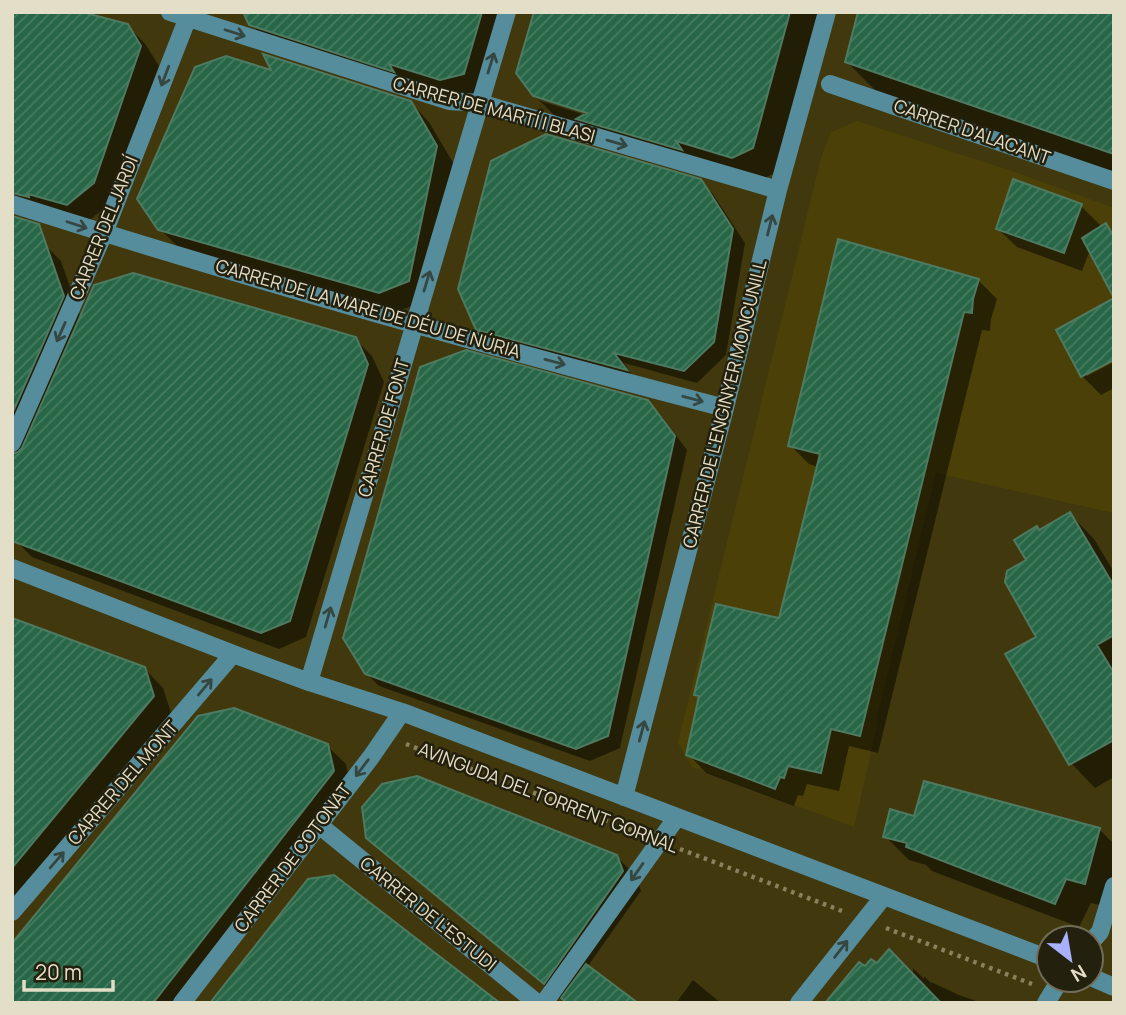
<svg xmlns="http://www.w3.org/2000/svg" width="1126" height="1015" font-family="Manrope,sans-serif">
<defs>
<pattern id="building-hatch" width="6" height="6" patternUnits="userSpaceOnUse" patternTransform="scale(1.75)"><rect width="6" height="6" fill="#276747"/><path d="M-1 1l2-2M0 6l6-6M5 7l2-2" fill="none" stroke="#467c60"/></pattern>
</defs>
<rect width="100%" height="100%" fill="#41390d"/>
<path fill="#4a4008" d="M857 121 1015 172 1114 208V513L936 473 876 721 878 722 854 827 692 767 678 743 821 158 831 132Z"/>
<path fill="#0007" fill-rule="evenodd" d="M12 12 127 25 146 45 159 66 112 202 86 223 12 202Z
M245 12H506L482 92 460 98 270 44 251 24Z
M535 12H820L777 172 757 182 559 120 534 95ZM536 96 596 114 595 118 541 101Z
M1114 12V175L880 95 847 62Z
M274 73 410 102 429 122 455 166 427 300 399 311 179 248 160 229Z
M700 181 713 194 745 243 726 355 697 383 624 363 636 381 491 342 478 329Z
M1081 206 1100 225 1098 230 1106 225 1114 233V294L1090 250 1082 271 1017 247 998 229Z
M12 236 44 244 61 261 81 319 355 339 372 356 384 382 306 637 279 649 32 557 15 540 12 531Z
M978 280 997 299 991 319 990 331 982 330 878 753 849 746 839 791 807 784 803 796 798 795 794 806 706 773 688 754 701 699 696 695 780 620 818 467 809 464 790 445Z
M1114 362V388L1101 395 1082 376 1087 372V376Z
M647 401 660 414 687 450 620 748 590 761 379 686 366 673Z
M1070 514 1094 539 1114 572V777L1095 788 1071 763 1039 637 1028 560 1040 532Z
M12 622 144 668 163 688 172 716 12 910Z
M327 746 346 764 351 790 185 1003H12Z
M916 818 1099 829 1114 844V890L1109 907 1091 903 1079 927 932 871 926 865 909 860 885 836Z
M368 837 616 856 636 876 641 891 563 1001 387 856Z
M913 968 924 979V976L931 983V982L959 995 982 1003H827L865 969 913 975Z
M693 980 721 1003H676Z"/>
<path fill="url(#building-hatch)" stroke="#4e7a61" stroke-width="2" d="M12 12H82L128 24 141 46 94 183 67 205 28 194 29 197 12 193Z
M243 12H482L464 74 440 80 389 64 394 72 249 25Z
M534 12H790L753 148 732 158 676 141 682 150 576 119 587 113 533 96 516 73Z
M858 12H1114V154L845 62Z
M263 54 411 101 437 146 409 281 379 293 158 230 137 199 195 67 226 56 271 70Z
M546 134 701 179 733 229 714 342 684 371 614 353 627 370 476 330 458 289 491 161Z
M1013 179 1082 204 1064 253 996 229Z
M12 216 39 224 64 296 12 414Z
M1106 223 1114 237V298L1082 238Z
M838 239 979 279 973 299 972 313 964 312 860 736 831 729 821 773 788 766 784 778 780 777 775 789 686 755 699 696 694 695 716 604 779 618 820 454 788 446Z
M133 273 356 337 368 364 290 621 261 633 12 541V454L18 452 22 448 94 285Z
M1114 298V360L1081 377 1056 330Z
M466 350 648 400 675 436 608 736 576 749 365 674 343 638 420 367Z
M1070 512 1114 586V635L1097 645 1114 673V740L1069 765 1005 654 1036 637 1005 582 1007 571 1026 560 1014 540 1037 526 1039 530Z
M12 618 145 667 154 696 12 868Z
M234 708 328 744 334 771 153 1003H12V943L198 716Z
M417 776 617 855 623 871 544 984 366 838 362 807 382 784Z
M924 781 1100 828 1085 884 1066 879 1055 904 906 847 907 843 883 837 890 809 914 816Z
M334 875 500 1003H210L308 879Z
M889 949 941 1003H825L859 962 865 966 871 959 877 963Z
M586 964 638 1003H567L561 998Z"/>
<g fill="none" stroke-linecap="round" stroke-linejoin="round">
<path stroke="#88825f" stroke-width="4.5" stroke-dasharray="3.5 5" stroke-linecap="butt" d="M406 744 639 833
M680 849 842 911
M886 928 1032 984"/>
<path stroke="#568d9d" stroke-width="18" d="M170 12 449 101 480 103 778 190
M830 84 1114 181
M12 204C248 279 486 346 725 408
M12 443 104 233 190 12
M12 568 233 654 309 682 402 712 1049 959
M309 682 507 12
M624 797 725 408 778 190 827 12
M319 825 537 1003
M12 912 233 654
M1091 942 1100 932 1114 886
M1091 977 1114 987
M182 1003 371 757 402 712
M544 1003 677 817
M799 1003 884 896
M1046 1003 1060 980"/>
</g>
<defs><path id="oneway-shaft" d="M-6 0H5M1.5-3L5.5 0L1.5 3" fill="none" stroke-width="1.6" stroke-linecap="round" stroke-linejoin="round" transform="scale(1.75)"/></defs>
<g stroke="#364640">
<use href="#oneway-shaft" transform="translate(235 33) rotate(18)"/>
<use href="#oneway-shaft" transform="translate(491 63) rotate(-73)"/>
<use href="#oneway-shaft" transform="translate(165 76) rotate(111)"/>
<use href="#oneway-shaft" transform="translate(617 143) rotate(16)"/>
<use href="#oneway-shaft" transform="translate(77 225) rotate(18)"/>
<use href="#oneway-shaft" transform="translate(770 225) rotate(-76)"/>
<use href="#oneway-shaft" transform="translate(427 281) rotate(-73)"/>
<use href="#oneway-shaft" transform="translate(61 332) rotate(114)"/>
<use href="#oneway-shaft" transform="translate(555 362) rotate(15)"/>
<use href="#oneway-shaft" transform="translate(693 399) rotate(15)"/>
<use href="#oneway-shaft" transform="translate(328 617) rotate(-74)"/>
<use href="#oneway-shaft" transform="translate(205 687) rotate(-50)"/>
<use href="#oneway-shaft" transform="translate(642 731) rotate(-75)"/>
<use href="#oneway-shaft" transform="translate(362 768) rotate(127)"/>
<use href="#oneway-shaft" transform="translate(57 860) rotate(-49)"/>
<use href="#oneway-shaft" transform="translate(637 872) rotate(125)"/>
<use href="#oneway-shaft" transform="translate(841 949) rotate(-52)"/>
</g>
<g text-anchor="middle" stroke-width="5" stroke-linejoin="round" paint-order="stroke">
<g font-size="18" fill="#e2dec7" stroke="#24200e">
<text transform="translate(494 110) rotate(15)" y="6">CARRER DE MARTÍ I BLASI</text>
<text transform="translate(972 132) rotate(19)" y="6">CARRER D'ALACANT</text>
<text transform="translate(104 228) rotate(-68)" y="6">CARRER DEL JARDÍ</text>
<text transform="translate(368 309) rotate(16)" y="6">CARRER DE LA MARE DE DÉU DE NÚRIA</text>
<text transform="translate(725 404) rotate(-76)" y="6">CARRER DE L'ENGINYER MONCUNILL</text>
<text transform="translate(384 428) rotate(-74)" y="6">CARRER DE FONT</text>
<text transform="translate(123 783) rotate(-49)" y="6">CARRER DEL MONT</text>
<text transform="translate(548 798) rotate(21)" y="6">AVINGUDA DEL TORRENT GORNAL</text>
<text transform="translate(293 858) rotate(-53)" y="6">CARRER DE COTONAT</text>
<text transform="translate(428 914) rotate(39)" y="6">CARRER DE L'ESTUDI</text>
</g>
</g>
<rect width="1126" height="1015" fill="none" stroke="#e2dec7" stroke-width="28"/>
<g transform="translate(1070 959) rotate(149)"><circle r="33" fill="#24200e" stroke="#706c58" stroke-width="2"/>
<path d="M0-5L12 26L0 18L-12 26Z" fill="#a8b0fc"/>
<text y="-10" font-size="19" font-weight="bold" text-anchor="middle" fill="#e2dec7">N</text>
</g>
<path d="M24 980v10h89v-10" fill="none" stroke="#e2dec7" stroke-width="3.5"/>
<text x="35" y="980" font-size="21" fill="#e2dec7" stroke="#24200e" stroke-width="5" paint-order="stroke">20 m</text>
</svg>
